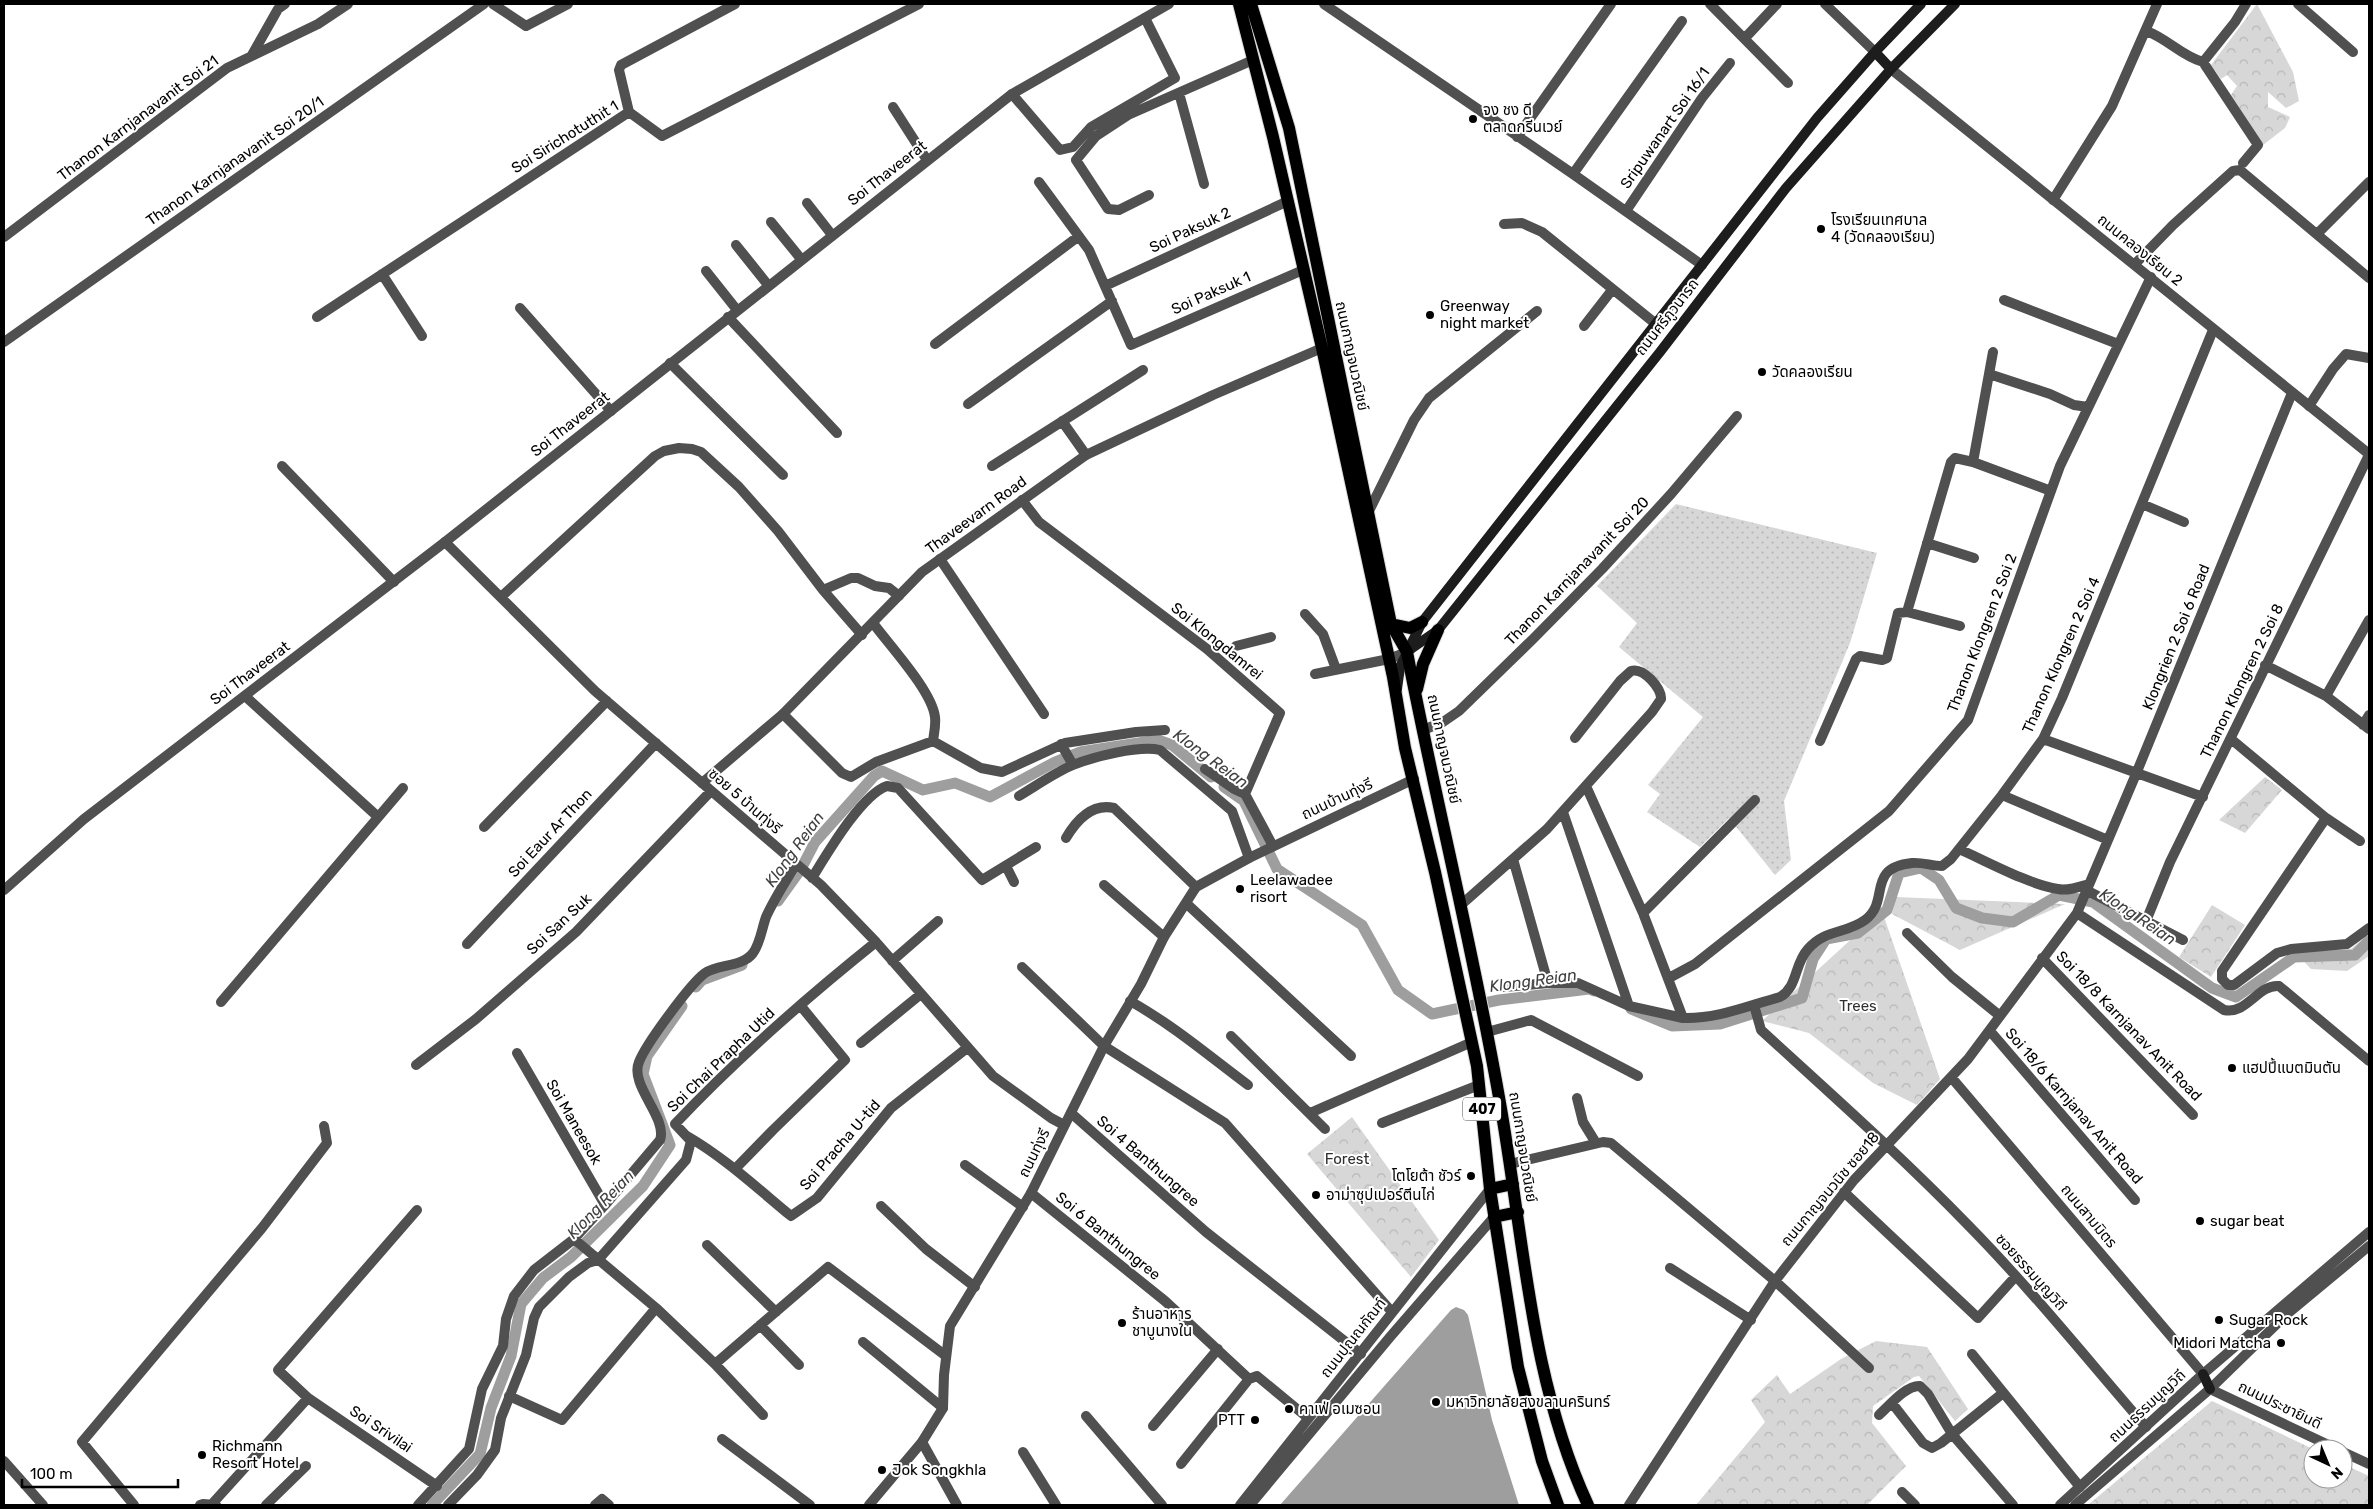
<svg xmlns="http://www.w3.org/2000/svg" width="2373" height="1509" font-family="Rubik,'Noto Sans Thai',sans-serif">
<defs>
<pattern id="green-dots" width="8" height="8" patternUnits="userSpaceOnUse" patternTransform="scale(1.25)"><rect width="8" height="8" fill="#d7d7d7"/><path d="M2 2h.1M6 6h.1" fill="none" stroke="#b7b7b7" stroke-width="1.8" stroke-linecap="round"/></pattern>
<pattern id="forest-crowns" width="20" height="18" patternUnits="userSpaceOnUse" patternTransform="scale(1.25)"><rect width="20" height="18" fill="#d7d7d7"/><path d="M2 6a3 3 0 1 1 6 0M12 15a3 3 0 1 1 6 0" fill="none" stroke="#b7b7b7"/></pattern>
</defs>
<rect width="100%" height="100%" fill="#fff"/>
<path fill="url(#green-dots)" d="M1676 504 1877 553 1850 643 1784 801 1791 860 1775 875 1729 818 1700 847 1647 812 1660 794 1648 785 1703 717 1619 647 1637 623 1597 586Z"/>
<path fill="url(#forest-crowns)" d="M2257 4 2293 72 2299 101 2286 108 2268 92V107L2290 117 2285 128 2263 145 2231 95 2237 86 2227 75 2221 79 2211 65Z
M2265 777 2282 790 2245 833 2219 820Z
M1896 897 2065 904 1960 950 1892 914Z
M2212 905 2245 925 2211 977 2179 957Z
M1882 911 1940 1079 1917 1105 1873 1083 1809 1033 1762 1021Z
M2369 933V956L2347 971 2311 969 2295 952 2351 949Z
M1352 1117 1439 1240 1411 1277 1307 1154Z
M1876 1341 1927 1347 1968 1409 1955 1421 1919 1376 1914 1377 1873 1406 1872 1423 1906 1466 1867 1505H1696L1765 1422 1751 1400 1777 1375 1790 1394 1841 1359Z
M2212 1401 2313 1449V1479H2343V1464L2369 1476V1505H2088Z"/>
<path fill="#9e9e9e" d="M1456 1307 1464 1310 1468 1315 1492 1420 1519 1505H1280L1451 1310Z"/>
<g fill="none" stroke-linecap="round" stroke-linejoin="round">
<path stroke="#9e9e9e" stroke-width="11" d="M1224 787 1244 801 1277 869 1362 925 1398 990 1432 1014 1499 1000 1589 989 1594 991
M778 901 801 869 815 842 874 776 882 771 923 790 955 783 990 797 1055 762 1080 752 1158 740 1172 745 1211 777
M696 987 702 980 742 965
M1631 1009 1672 1026 1720 1024 1802 998 1813 959 1826 939 1858 933 1887 910 1899 873 1921 868 1939 880 1956 908 1982 918 2013 922 2059 895 2093 902 2212 988 2236 997 2294 957 2355 955 2369 941
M432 1505 480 1454 491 1408 511 1356 521 1304 543 1278 571 1257 643 1186 670 1145 643 1074 647 1056 682 1006"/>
<defs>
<path id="primary" d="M1239 4 1273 137 1322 348 1393 677 1405 748 1435 872 1477 1066 1490 1189 1518 1367 1542 1461 1558 1505
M1251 4 1289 128 1391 624 1407 652C1436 803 1474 952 1500 1103 1524 1238 1530 1380 1588 1505
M1391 624 1410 628 1422 622
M1417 689 1423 664 1438 630
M1490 1189 1513 1184
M1494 1217 1518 1212"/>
</defs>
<use href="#primary" stroke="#dbdbdb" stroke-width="14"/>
<path stroke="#505050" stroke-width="10" d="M493 4 526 26 568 4
M1324 4 1573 174 1702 265
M1710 4 1788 83
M1825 4 1875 52
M2298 4 2353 52
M2146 31C2167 38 2181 56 2203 62L2235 22 2246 4
M1745 38 1777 4
M252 55 278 9 285 4
M2203 62 2258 145 2243 163
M1179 93 1204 184
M1012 94 1060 150 1073 147 1091 127 1175 78 1145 18
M893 107 927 160
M629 112 662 136 919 4
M629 112 619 70 621 65 735 4
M1517 137 1611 4
M1573 174 1682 21
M1039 182 1089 250 1131 345 1303 270
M1149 195 1119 210 1108 209 1076 160 1096 136 1128 115 1253 60
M2053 200 2112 106 2157 4
M807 203 832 235
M1626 211 1702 98 1730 63
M771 222 801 259
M1504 224 1522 223 1542 232 1656 324
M2317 234 2369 182
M4 237 227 68 318 24 348 4
M736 245 768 285
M2135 264 2173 225 2233 171 2240 170 2369 278
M706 271 737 310
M382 274 422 336
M1105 286 1288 201
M2004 300 2118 344
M520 308 611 411
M317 317 629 112
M728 317 837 433
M1584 326 1612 290
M4 342 484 4
M935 344 1079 236
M670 363 783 475
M1989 374 2050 394 2074 405 2088 407
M968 404 1112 301
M2309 406 2333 369 2346 354 2369 358
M1062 421 1086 455
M1973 462 1993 352
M282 466 394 582
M992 466 1143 370
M1022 500 1039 522 1207 649 1280 713 1245 794 1273 846
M2142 504 2184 522
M1368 513 1414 420 1429 398 1537 311
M445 542 595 691 821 885 876 942 993 1076 1051 1118 1064 1125
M1927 543 1974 558
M940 559 1044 714
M823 590 862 635
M501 597 655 456 664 451 679 448 692 449 701 452 739 487 778 531 823 590 851 578H858L875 586 889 588 899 596
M1907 612 1960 626
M1305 614 1323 634 1336 669
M873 623C890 646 932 691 935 717 936 725 934 733 933 741
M1236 646 1271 637
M2265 665 2326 696 2369 729
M1315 674 1389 659 1407 652
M245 696 377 816
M2326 696 2369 620
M783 714 842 773 851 777 876 762 933 741 981 768 1002 772 1065 743 1136 732 1165 730
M2363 725 2369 715
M1423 730 1443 722 1459 711 1533 639 1602 569 1671 494 1737 416
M2043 739 2203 797
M2231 739 2326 818 2222 971V979L2228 985H2234L2277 953 2291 949 2347 944 2369 928
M1820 741 1856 659 1860 656 1882 660 1887 658 1898 613 1907 612 1951 462 1955 458 1973 462 2051 491
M1061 744 1073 765
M1205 769 1234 789 1245 794
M1586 786 1643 913 1683 1018C1717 1019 1747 1006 1780 997 1798 987 1794 964 1808 949 1825 929 1846 934 1865 920 1891 901 1865 868 1912 863 1922 862 1932 866 1942 866L1951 859 2002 795 2043 739 2062 698 2213 330
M2002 795 2108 840
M1019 796C1036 786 1054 773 1073 765 1093 757 1139 745 1160 750L1232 811 1249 858
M2326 818 2360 841
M484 827 607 701
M1066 838C1076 821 1092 803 1114 808L1196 887
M1959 849C1986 861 2030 885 2058 889 2068 891 2079 887 2089 884
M1513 859 1548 983
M1006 866 1014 882
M812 878C827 854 861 795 887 786L898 788 982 880 1036 847
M1104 885 1164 937
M2086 890 2183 940
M1187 904 1351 1056
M1462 904 1547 829 1652 712 1661 699C1662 688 1643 667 1631 671L1620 681 1575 738
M1643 913 1755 800
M2077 913 2224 1010C2247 1015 2258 984 2279 986L2369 1061
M2146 921 2170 862 2369 455
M1907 933 1952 977 2000 1016
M467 944 656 743
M2042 958 2193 1115
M892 961 938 921
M1022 967 1104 1046 1225 1123 1392 1312
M1669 978 1695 964 1889 811 1968 720 2060 466 2151 277
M1504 987 1548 983H1578L1629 1006 1563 812
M1130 1001C1173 1025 1209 1056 1248 1085
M221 1002 403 788
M1754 1005 1761 1030C1831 1094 1902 1157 1968 1225 2031 1289 2087 1359 2146 1427
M1629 1006 1683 1018
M1990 1031 2135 1200
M1487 1032 1531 1020 1638 1076
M1231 1036 1325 1129
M861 1043 921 994
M517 1053 605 1205
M416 1065 476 1019 576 932 711 791
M1951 1077 2203 1374
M1577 1098 1583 1122 1596 1143
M1071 1113 1206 1232 1361 1354
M1310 1113 1472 1042
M1382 1123 1479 1085
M687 1136C725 1158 757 1188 791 1216L817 1198 891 1108 967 1048
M1510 1164 1603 1142 1611 1143 1775 1281 1869 1368
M965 1165 1023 1207
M735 1169 773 1130 845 1060 800 1005
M1844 1192 1978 1318 2016 1276
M1031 1193 1165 1301 1249 1379 1257 1376 1308 1418
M881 1206 926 1249 975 1287
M417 1210 278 1370 308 1398 437 1486
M574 1239 656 1308 715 1364 828 1267 946 1356
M707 1245 776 1312
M598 1260 686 1160 691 1141 675 1124C737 1058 805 999 876 942
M1670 1268 1751 1320
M760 1325 799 1365
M863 1342 943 1408
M1972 1354 2080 1487
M715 1364 763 1415
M509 1396 562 1420 656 1308
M1892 1403 1923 1443 1932 1448 1941 1443 2003 1393
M1879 1415C1889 1406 1906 1385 1920 1386L1928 1394 1952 1434 2013 1505
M1086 1416 1162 1505
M1153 1426 1218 1349
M722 1439 810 1505
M922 1442 957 1505
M1023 1452 1056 1505
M4 1461 43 1505
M1181 1464 1249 1379
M1902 1492 1915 1505
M212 1504 308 1398
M134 1505 82 1442 262 1228 327 1143 324 1126
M200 1505 203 1504 216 1505
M266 1505 306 1466
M418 1505 469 1449 482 1389 503 1346 506 1319 514 1296 534 1270 574 1239 605 1205 660 1140C668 1118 629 1085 639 1062 646 1044 690 984 705 973 718 964 743 967 753 953 760 944 762 928 766 917 774 899 786 881 796 864
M448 1505 477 1475 495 1450 501 1418 526 1355 534 1318 539 1307 569 1277 588 1263 598 1260
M595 1505 602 1499 609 1505
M1629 1505 1775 1281 1854 1180 1968 1059 2077 913 2136 774 2292 393"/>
<path stroke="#505050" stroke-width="10" d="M1891 69 2369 454
M702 783 783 714 922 572 1086 455 1213 395 1322 348
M4 890 84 819 445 542 1012 94 1169 4
M2210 1389 2337 1449
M2343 1452 2369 1464
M869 1505 922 1442 943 1408 944 1375 950 1326 1031 1193 1104 1046 1141 984 1164 937 1196 887 1249 858 1414 779
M1240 1505 1490 1189
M1250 1505 1390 1337 1494 1217
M2060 1505 2203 1374 2369 1232
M2075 1505 2210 1389 2286 1315 2369 1246"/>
<path stroke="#1d1d1d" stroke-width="10" d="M1875 52 1891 69
M1408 651 1438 630 1660 352 1786 188 1891 69 1955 4
M1397 689 1400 667 1422 622 1817 118 1875 52 1921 4
M2203 1374 2210 1389"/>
<use href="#primary" stroke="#000" stroke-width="12"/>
</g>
<g fill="#000" stroke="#fff" stroke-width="2">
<circle cx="1473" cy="119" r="5"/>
<circle cx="1821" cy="229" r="5"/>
<circle cx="1430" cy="315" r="5"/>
<circle cx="1762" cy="372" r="5"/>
<circle cx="1240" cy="889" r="5"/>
<circle cx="2232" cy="1068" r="5"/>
<circle cx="1471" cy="1176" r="5"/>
<circle cx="1316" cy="1195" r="5"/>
<circle cx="2200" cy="1221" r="5"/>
<circle cx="2219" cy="1320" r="5"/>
<circle cx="1122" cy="1323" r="5"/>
<circle cx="2281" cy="1343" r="5"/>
<circle cx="1436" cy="1402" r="5"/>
<circle cx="1289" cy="1409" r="5"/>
<circle cx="1255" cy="1420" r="5"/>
<circle cx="202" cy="1455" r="5"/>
<circle cx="882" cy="1470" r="5"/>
</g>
<g text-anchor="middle" stroke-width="4" stroke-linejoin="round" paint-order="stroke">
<rect fill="#fff" stroke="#4c4c4c" stroke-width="1" x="1463" y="1097.5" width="38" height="23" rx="4"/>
<g font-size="14" font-weight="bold" fill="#000">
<text x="1482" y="1114">407</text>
</g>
<g font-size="15" fill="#000" stroke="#fff" text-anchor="start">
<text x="1483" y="115">จง ชง ดี<tspan x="1483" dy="17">ตลาดกรีนเวย์</tspan></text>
<text x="1831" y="225">โรงเรียนเทศบาล<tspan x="1831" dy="17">4 (วัดคลองเรียน)</tspan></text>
<text x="1440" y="311">Greenway<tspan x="1440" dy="17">night market</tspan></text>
<text x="1772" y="377">วัดคลองเรียน</text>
<text x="1250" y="885">Leelawadee<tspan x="1250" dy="17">risort</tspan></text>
<text x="2242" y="1073">แฮปปี้แบตมินตัน</text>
<text x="1461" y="1181" text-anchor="end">โตโยต้า ชัวร์</text>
<text x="1326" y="1200">อาม่าซุปเปอร์ตีนไก่</text>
<text x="2210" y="1226">sugar beat</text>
<text x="1132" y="1319">ร้านอาหาร<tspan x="1132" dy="17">ชาบูนางใน</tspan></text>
<text x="2229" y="1325">Sugar Rock</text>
<text x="2271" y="1348" text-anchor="end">Midori Matcha</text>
<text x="1446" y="1407">มหาวิทยาลัยสงขลานครินทร์</text>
<text x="1299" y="1414">คาเฟ่ อเมซอน</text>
<text x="1245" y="1425" text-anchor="end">PTT</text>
<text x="212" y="1451">Richmann<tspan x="212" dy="17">Resort Hotel</tspan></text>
<text x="892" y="1475">Jok Songkhla</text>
</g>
<g font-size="15" fill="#000" stroke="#fff">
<text transform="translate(138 118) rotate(-37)" y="5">Thanon Karnjanavanit Soi 21</text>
<text transform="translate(1665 128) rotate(-55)" y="5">Sripuwanart Soi 16/1</text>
<text transform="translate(565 137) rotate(-32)" y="5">Soi Sirichotuthit 1</text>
<text transform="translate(235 161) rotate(-35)" y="5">Thanon Karnjanavanit Soi 20/1</text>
<text transform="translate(887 173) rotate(-38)" y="5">Soi Thaveerat</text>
<text transform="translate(1190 230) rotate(-25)" y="5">Soi Paksuk 2</text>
<text transform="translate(2140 250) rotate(39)" y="5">ถนนคลองเรียน 2</text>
<text transform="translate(1211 293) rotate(-24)" y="5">Soi Paksuk 1</text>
<text transform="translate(1667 317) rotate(-52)" y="5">ถนนศรีภูวนารถ</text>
<text transform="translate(1352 356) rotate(78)" y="5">ถนนกาญจนวณิชย์</text>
<text transform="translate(570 424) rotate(-38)" y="5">Soi Thaveerat</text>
<text transform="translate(976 515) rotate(-36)" y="5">Thaveevarn Road</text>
<text transform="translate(1577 571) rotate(-46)" y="5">Thanon Karnjanavanit Soi 20</text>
<text transform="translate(1982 633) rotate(-69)" y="5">Thanon Klongren 2 Soi 2</text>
<text transform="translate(2176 637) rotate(-68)" y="5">Klongrien 2 Soi 6 Road</text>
<text transform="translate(1217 641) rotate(39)" y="5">Soi Klongdamrei</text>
<text transform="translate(2061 655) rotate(-66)" y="5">Thanon Klongren 2 Soi 4</text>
<text transform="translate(250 673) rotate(-37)" y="5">Soi Thaveerat</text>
<text transform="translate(2242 681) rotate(-64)" y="5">Thanon Klongren 2 Soi 8</text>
<text transform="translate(1444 749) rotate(78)" y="5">ถนนกาญจนวณิชย์</text>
<text transform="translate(1337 799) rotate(-25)" y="5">ถนนบ้านทุ่งรี</text>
<text transform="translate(745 801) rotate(41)" y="5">ซอย 5 บ้านทุ่งรี</text>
<text transform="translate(550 833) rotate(-47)" y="5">Soi Eaur Ar Thon</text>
<text transform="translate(559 924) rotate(-43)" y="5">Soi San Suk</text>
<text transform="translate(2129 1026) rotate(46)" y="5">Soi 18/8 Karnjanav Anit Road</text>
<text transform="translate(721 1060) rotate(-44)" y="5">Soi Chai Prapha Utid</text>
<text transform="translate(2074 1106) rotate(49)" y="5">Soi 18/6 Karnjanav Anit Road</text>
<text transform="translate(574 1122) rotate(60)" y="5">Soi Maneesok</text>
<text transform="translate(840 1145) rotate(-49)" y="5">Soi Pracha U-tid</text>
<text transform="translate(1523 1147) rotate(81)" y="5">ถนนกาญจนวณิชย์</text>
<text transform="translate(1034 1153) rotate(-64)" y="5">ถนนทุ่งรี</text>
<text transform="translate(1148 1161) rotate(41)" y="5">Soi 4 Banthungree</text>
<text transform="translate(1830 1189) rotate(-50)" y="5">ถนนกาญจนวนิช ซอย18</text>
<text transform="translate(2089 1216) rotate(50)" y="5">ถนนสามมิตร</text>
<text transform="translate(1108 1236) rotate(39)" y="5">Soi 6 Banthungree</text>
<text transform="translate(2031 1272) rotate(48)" y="5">ซอยธรรมนูญวิถี</text>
<text transform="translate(1353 1338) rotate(-52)" y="5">ถนนปุณณกัณฑ์</text>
<text transform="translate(2280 1405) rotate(26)" y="5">ถนนประชายินดี</text>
<text transform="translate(2147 1406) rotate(-43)" y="5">ถนนธรรมนูญวิถี</text>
<text transform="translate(381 1429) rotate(34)" y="5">Soi Srivilai</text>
</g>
<g font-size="15" fill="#2e2e2e" stroke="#fff">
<text x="1858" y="1011">Trees</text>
<text x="1347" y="1164">Forest</text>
</g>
<g font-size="16" font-style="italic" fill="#3f3f3f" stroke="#fff">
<text transform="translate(1211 758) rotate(36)" y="6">Klong Reian</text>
<text transform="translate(794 849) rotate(-54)" y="6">Klong Reian</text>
<text transform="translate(2138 916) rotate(34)" y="6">Klong Reian</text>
<text transform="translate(1533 980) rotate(-8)" y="6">Klong Reian</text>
<text transform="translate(600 1204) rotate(-46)" y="6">Klong Reian</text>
</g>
</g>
<rect width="2373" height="1509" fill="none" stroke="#000000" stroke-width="10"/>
<g transform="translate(2328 1464) rotate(136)"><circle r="24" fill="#ffffff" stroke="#999999"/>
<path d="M0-4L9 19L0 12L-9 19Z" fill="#000000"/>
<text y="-8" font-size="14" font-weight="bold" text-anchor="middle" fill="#000000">N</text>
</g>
<path d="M22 1479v8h156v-8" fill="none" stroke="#000000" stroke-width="2.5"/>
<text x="30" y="1479" font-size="15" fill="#000000" stroke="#ffffff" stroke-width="4" paint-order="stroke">100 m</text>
</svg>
